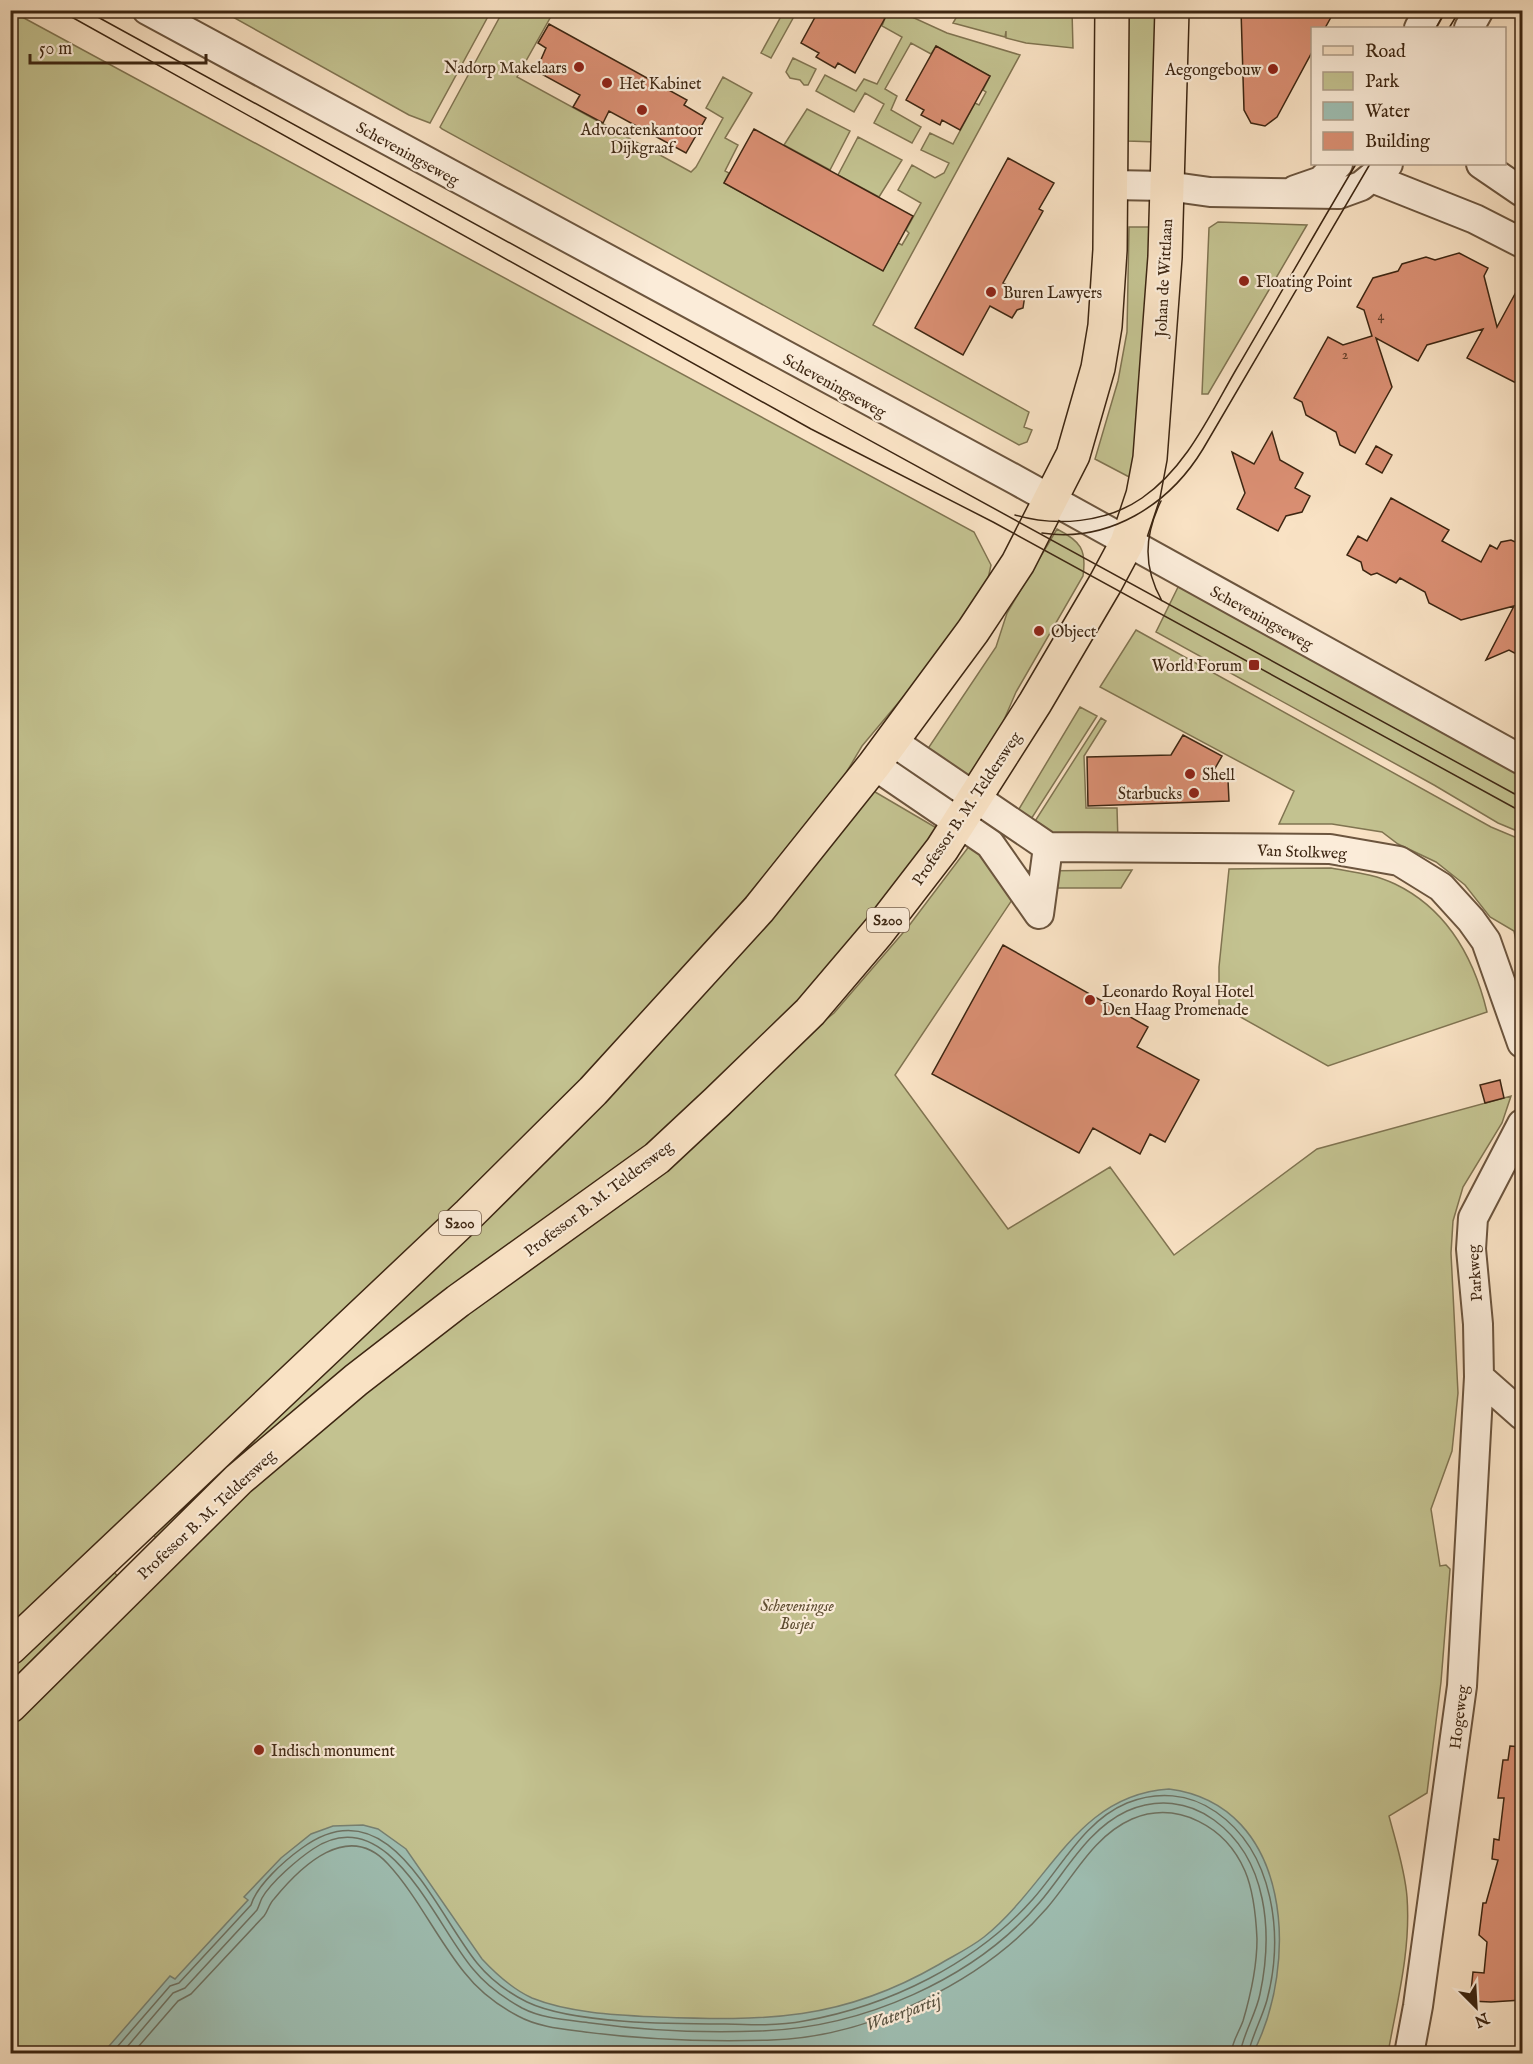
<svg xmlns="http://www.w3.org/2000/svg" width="1533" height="2064" font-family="'IM FELL English',serif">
<rect width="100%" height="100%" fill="#f9e2c4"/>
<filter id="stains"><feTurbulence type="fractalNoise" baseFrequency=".00333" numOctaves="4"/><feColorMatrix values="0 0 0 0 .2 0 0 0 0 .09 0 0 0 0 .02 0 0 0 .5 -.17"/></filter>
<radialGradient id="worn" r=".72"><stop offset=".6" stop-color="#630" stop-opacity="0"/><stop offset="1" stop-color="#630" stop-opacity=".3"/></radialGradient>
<path fill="#c3c290" stroke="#807451" stroke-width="1.5" d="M11 11 974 532 991 565 983 602 862 746 843 778 744 900 599 1066 458 1207 11 1631Z
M222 11H491L430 123 409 115Z
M503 11H554L517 77 691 172 696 167 723 118 706 108 723 77 752 93 725 138 738 145 725 171 729 173 724 183 883 270 898 243 902 245 909 233 906 230 921 203 898 190 912 165 935 178 944 173 949 163 921 150 930 133 953 144 975 103 979 105 986 92 983 90 990 76 936 46 931 54 911 43 885 89 897 96 891 110 921 127 912 143 874 123 884 104 865 93 854 112 816 91 825 75 856 91 864 79 877 84 902 37 882 26 885 18 872 11H899L947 33 1020 55 873 325 1029 412 1024 427 1032 430 1027 442 1019 445 442 129 440 127Z
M784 11H797L771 58 761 53Z
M960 11H1072L1073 48 1026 43 1006 38V31L1005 37 953 23Z
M1128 11H1161L1157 142 1127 141Z
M793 58 816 69 808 85H804L800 80 790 78 786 72Z
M807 109 850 131 830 170 784 145Z
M858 137 902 160 879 197 838 175Z
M1218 222 1307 225 1208 394H1202L1209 228Z
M1129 227H1151L1133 479 1095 459 1118 381 1127 332Z
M1057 529C1080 541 1087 549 1083 576L1016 692 988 757 971 781 925 753 996 647 1007 613Z
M1183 577 1522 763V833L1498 823 1434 785 1156 632Z
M1136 630 1491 827 1522 840V969L1514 931 1490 917 1465 885 1436 862 1398 844 1382 832 1332 824H1279L1294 791 1100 687Z
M1080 707 1097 716 1026 827 1013 819Z
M1101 718 1106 721 1084 756 1086 808H1117L1118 842 1108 843 1030 829Z
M870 789 940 830 840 959 694 1109 159 1542 152 1533Z
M970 845 1007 868 1031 871 1132 870 1121 888H1020L895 1075 1008 1229 1110 1167 1174 1255 1317 1149 1511 1096 1502 1123 1463 1187 1453 1221 1451 1253 1458 1393 1452 1451 1431 1509 1440 1566 1446 1565 1450 1569 1441 1682 1427 1793 1389 1816C1396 1843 1405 1870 1407 1897 1411 1950 1397 2002 1388 2053L11 2054V1725L246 1493 310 1435 834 1013 908 927Z
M1331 868C1353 872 1375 874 1395 884 1447 909 1474 958 1487 1012L1328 1066 1219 1005V967L1229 869Z
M112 1570 121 1580 11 1689V1667Z"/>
<path fill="#9ebeb2" stroke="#778172" stroke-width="1.5" d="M1169 1789C1293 1805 1299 1965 1253 2053H103L170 1976 175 1979 248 1900 244 1897 281 1858 311 1834 333 1826 363 1825 378 1829 406 1849 482 1959C496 1974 512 1989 532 1998 569 2013 617 2015 657 2017 766 2021 841 2021 938 1965 953 1956 970 1948 984 1937 1050 1884 1076 1795 1169 1789Z"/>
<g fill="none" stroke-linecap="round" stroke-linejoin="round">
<path stroke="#6e7262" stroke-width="1.5" d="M111 2054 170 1986 179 1983 251 1905C257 1885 284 1861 302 1848 389 1784 434 1910 477 1963 490 1979 509 1993 527 2002 573 2024 674 2024 725 2024 751 2025 779 2026 804 2021 889 2006 975 1964 1033 1899 1063 1865 1084 1821 1127 1803 1157 1791 1189 1793 1216 1812 1274 1852 1284 1935 1267 2000 1262 2018 1252 2036 1248 2054
M121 2054 173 1993 185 1988 257 1910C259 1906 260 1902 262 1898 271 1882 298 1859 313 1849 388 1798 435 1925 473 1969 486 1985 504 1998 522 2008 543 2019 568 2020 591 2023 647 2031 703 2033 760 2031 861 2028 974 1980 1040 1902 1067 1870 1088 1829 1127 1811 1157 1798 1188 1801 1214 1820 1268 1859 1273 1933 1260 1994 1256 2014 1243 2034 1240 2054
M132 2054 178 2001 191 1994 264 1916C268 1911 269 1904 274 1899 301 1866 348 1820 388 1864 416 1894 438 1940 464 1972 478 1990 497 2005 518 2016 538 2027 562 2029 585 2032 647 2040 709 2042 772 2040 869 2037 983 1982 1047 1908 1073 1878 1093 1836 1132 1819 1178 1800 1226 1827 1245 1871 1254 1892 1256 1917 1257 1939 1257 1968 1251 1994 1243 2021 1239 2032 1232 2042 1231 2054"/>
</g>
<path fill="#da8f73" stroke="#3d2612" stroke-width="1.5" d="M819 10H871L885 18 855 73 838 63 835 68 816 57 819 53 801 43Z
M1241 10H1335L1325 28H1312V52L1277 117 1265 126 1251 123 1244 110Z
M549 24 687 100 684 105 706 118 686 153 609 111 603 123 573 107 580 95 536 71 546 48 538 43Z
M936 46 990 76 960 130 942 120 940 125 921 115 924 110 906 100Z
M754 129 913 216 883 271 724 183Z
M1008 158 1054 183 1039 209 1043 211 1003 283 1025 295 1023 308 1017 310 1012 318 990 306 963 355 915 328Z
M1459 253 1488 268 1484 276 1497 327 1522 281V386L1467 358 1483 329 1427 345 1418 361 1376 338 1392 387 1355 453 1340 445 1336 432 1306 415 1302 402 1294 398 1328 337 1343 345 1372 336 1364 310 1357 307 1373 278 1398 271 1402 264 1426 257 1435 260Z
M1272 432 1280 460 1303 473 1295 488 1310 496 1302 512 1286 516 1278 531 1237 509 1245 493 1232 452 1254 464Z
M1376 446 1392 455 1382 473 1366 464Z
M1391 498 1449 530 1442 541 1481 562 1490 545 1497 549 1501 542 1511 540 1522 545V657L1509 650 1486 660 1514 606 1461 620 1429 603 1425 592 1400 578 1396 583 1377 573 1371 575 1363 570 1361 562 1347 555 1358 536 1367 541Z
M1183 735 1222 756 1213 772 1228 780 1229 801 1088 806 1087 757 1171 755Z
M1003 945 1148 1027 1137 1047 1199 1080 1165 1142 1150 1134 1140 1154 1093 1128 1079 1153 932 1074Z
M1500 1080 1504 1098 1485 1103 1480 1085Z
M1510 1746 1522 1747V2000L1491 2002 1470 2001 1473 1972 1484 1973 1487 1942 1479 1935 1483 1903H1486L1498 1860 1492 1859 1494 1839 1499 1840 1504 1798H1498L1503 1760H1508Z"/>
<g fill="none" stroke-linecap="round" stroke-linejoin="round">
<defs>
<path id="minor" d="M147 10 1016 480 1522 760
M1419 28 1429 10
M1469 28 1479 10
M1481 164 1522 192
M1372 178 1475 219 1522 243
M1111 185 1167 186 1210 192 1339 194 1361 186 1388 164
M1295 190 1321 181 1338 164
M892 741 1048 847 1330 849 1399 861 1441 887 1471 920 1486 941 1522 1043
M874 765 990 844 1039 914 1048 847
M1479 1377 1522 1415
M1409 2054 1418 2006 1462 1686 1479 1377 1478 1324 1471 1249 1473 1218 1522 1124"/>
<path id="major" d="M10 1648 469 1214 593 1091 759 909 874 765 973 631 1018 563 1073 455 1098 368 1105 326 1110 250 1112 10
M10 1706 239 1479 356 1380 458 1301 657 1158 717 1102 810 1012 878 932 942 849 1035 703 1105 584 1127 543 1143 495 1150 458 1165 257 1172 10"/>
</defs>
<use href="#minor" stroke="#6c553e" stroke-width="32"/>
<use href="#major" stroke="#3d2612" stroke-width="36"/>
<use href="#minor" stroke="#fbecd9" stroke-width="28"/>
<use href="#major" stroke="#f9e2c4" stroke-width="33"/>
<path stroke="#3d2612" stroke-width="1.5" d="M59 10 811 429 993 522 1522 812
M85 10 1522 798
M1436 28 1446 10
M1449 28 1460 10
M1161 501C1144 536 1143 567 1162 601
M1015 515C1056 527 1106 523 1142 498 1187 467 1210 414 1237 368 1277 300 1316 231 1356 164
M1042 533C1109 543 1169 505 1203 449L1370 164"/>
</g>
<g fill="#8f2418" stroke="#fbecd9" stroke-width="2">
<circle cx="579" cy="67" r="6"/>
<circle cx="1273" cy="69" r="6"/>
<circle cx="607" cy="83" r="6"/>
<circle cx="642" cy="110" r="6"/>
<circle cx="1244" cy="281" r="6"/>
<circle cx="991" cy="292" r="6"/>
<circle cx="1039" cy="631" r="6"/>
<rect x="1248" y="659" width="12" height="12" rx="3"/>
<circle cx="1190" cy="774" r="6"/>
<circle cx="1194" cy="793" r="6"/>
<circle cx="1090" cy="1000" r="6"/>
<circle cx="259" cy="1750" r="6"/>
</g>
<g text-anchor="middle" stroke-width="4.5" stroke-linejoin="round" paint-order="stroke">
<g font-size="14" fill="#64402a">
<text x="1381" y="320">4</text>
<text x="1345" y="359">2</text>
</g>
<g fill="#fbecd9" stroke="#76614e" stroke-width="1.5">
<rect x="867" y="908" width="42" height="24" rx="4.5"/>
<rect x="439" y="1211" width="42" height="24" rx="4.5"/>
</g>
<g font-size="15" font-weight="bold" fill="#3d2612">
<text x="888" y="925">S200</text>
<text x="460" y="1228">S200</text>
</g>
<g font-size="16" fill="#3d2612" stroke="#fbecd9" text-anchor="start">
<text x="567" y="73" text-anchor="end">Nadorp Makelaars</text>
<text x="1261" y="75" text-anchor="end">Aegongebouw</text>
<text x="619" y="89">Het Kabinet</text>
<text x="642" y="135" text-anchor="middle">Advocatenkantoor<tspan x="642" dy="18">Dijkgraaf</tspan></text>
<text x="1256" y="287">Floating Point</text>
<text x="1003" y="298">Buren Lawyers</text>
<text x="1051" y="637">Object</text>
<text x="1242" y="671" text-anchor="end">World Forum</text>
<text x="1202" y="780">Shell</text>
<text x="1182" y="799" text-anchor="end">Starbucks</text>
<text x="1102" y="997">Leonardo Royal Hotel<tspan x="1102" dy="18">Den Haag Promenade</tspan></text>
<text x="271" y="1756">Indisch monument</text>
</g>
<g font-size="16" fill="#3d2612" stroke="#fbecd9">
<text transform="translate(408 153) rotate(29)" y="6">Scheveningseweg</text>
<text transform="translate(1163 278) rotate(-87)" y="6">Johan de Wittlaan</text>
<text transform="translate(835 385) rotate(29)" y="6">Scheveningseweg</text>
<text transform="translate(1262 617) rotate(29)" y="6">Scheveningseweg</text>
<text transform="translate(966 808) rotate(-56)" y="6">Professor B. M. Teldersweg</text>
<text transform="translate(1302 851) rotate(2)" y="6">Van Stolkweg</text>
<text transform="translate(598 1198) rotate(-37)" y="6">Professor B. M. Teldersweg</text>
<text transform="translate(1474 1273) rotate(-94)" y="6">Parkweg</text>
<text transform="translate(206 1514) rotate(-43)" y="6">Professor B. M. Teldersweg</text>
<text transform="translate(1458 1717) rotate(-83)" y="6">Hogeweg</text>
</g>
<g font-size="16" font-style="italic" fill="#5e4d32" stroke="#fbecd9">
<text x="797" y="1611">Scheveningse<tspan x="797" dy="18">Bosjes</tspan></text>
</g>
<g font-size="18" font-style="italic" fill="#5a5442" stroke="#fbecd9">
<text transform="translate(903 2012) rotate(-20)" y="6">Waterpartij</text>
</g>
</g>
<rect width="1533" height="2064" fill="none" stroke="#f9e2c4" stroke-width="36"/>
<rect x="12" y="12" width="1509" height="2040" fill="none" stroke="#3d2612" stroke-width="3"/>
<rect x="18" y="18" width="1497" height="2028" fill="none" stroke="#3d2612" stroke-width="1.5"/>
<rect x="1311" y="27" width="195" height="138" fill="#fbecd9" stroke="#af9d89" stroke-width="1.5"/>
<rect x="1323" y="46" width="30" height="9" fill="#f9e2c4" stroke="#af9d89" stroke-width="1.5"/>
<text x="1365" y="57" font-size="18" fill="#3d2612">Road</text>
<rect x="1323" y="72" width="30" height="18" fill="#c3c290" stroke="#af9d89" stroke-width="1.5"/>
<text x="1365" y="87" font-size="18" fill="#3d2612">Park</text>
<rect x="1323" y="102" width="30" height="18" fill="#9ebeb2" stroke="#af9d89" stroke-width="1.5"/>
<text x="1365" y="117" font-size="18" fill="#3d2612">Water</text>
<rect x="1323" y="132" width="30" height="18" fill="#da8f73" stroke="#af9d89" stroke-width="1.5"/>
<text x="1365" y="147" font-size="18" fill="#3d2612">Building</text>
<g transform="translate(1476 2007) rotate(156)" stroke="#fbecd9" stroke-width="4.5" paint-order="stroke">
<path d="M0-4.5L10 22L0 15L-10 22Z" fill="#3d2612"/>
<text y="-9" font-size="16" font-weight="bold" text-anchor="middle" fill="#3d2612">N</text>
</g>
<path d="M30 54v9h176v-9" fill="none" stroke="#3d2612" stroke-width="3"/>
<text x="39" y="54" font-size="18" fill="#3d2612" stroke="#fbecd9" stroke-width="4.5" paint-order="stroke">50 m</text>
<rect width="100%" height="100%" filter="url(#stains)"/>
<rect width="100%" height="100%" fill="url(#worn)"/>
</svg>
